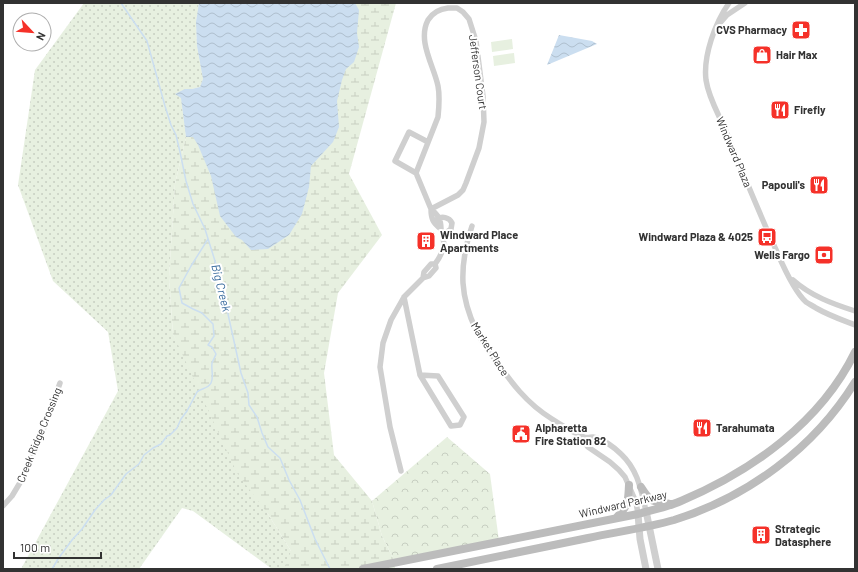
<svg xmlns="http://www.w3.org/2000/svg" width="858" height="572" font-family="Barlow,sans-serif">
<defs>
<pattern id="grass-dots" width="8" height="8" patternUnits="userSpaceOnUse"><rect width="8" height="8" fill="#e7f0e0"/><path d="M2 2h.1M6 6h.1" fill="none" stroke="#c7cec1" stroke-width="1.8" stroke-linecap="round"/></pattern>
<pattern id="forest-crowns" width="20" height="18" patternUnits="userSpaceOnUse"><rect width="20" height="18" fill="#e7f0e0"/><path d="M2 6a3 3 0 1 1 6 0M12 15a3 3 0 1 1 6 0" fill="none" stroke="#c7cec1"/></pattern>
<pattern id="wetland-marsh" width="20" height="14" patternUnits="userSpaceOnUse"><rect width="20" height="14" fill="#e7f0e0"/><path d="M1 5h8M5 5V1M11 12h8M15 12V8" fill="none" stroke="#c7cec1"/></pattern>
<pattern id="water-waves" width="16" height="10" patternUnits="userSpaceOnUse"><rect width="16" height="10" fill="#cbdef0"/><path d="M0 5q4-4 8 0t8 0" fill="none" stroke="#afbfce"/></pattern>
</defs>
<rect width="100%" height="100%" fill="#fff"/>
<path fill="url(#grass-dots)" d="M84 3H199L196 22 197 46 203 79 200 87 192 89H185L181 97 186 137 175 184 169 277 173 334 268 514 291 551 304 550 298 569H272L193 511 182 508 139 569H21L118 391 108 332 53 281 18 185 35 70Z"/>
<path fill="url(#forest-crowns)" d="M447 437 490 474 499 541 394 560 382 536 372 501Z"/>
<path fill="url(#wetland-marsh)" d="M199 3H396L349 174 382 235 338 293 324 373 334 455 372 501 382 536 394 560 395 569H284L291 551 268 514 237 473 173 334 169 277 175 184 186 137 181 98 175 94 185 89H192L200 87 203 79 197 46 196 22Z"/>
<path fill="#e7f0e0" d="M512 39 513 49 492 52 491 42Z
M514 53 515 63 494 66 493 56Z"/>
<path fill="url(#water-waves)" d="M199 3H355L359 10 357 33 359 47 354 62 346 69 342 80 337 101 339 127 333 142 311 166 309 187 302 214 289 235 268 249 251 250 242 240 236 237 220 216 211 176 198 145 193 137H186L181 98 175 94 185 89H192L200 87 203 79 197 46 196 22Z
M559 35 592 41 597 44 547 65Z"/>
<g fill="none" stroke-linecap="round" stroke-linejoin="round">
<path stroke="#cbdef0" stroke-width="1.5" d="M121 3 147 41 165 106 171 125 176 135 180 152 186 181 193 204 205 229 215 261 226 305 241 373 248 393 249 405 257 417 262 433 268 447 280 458 289 480 300 500 315 539 330 569
M52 569 58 559 72 540 82 529 95 510 104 500 111 495 126 474 139 464 144 455 153 448 161 444 167 436 170 435 177 428 181 419 187 411 197 392C201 388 208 389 211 383 214 377 211 370 212 363 213 360 215 357 216 354L212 347 208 345 214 336 213 324 202 313 193 309 182 303 179 288 191 266 208 239"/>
<path stroke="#cfcfcf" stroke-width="5.5" d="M729 3C715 23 703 56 706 80 709 100 720 116 727 134 743 173 759 213 777 252 783 266 794 291 806 302 809 304 813 306 816 308 828 315 842 320 855 325
M448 8H457L463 12 469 19 476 41 483 96 484 122 479 148 466 183 463 190 458 195 431 209 416 173 438 117C439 107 440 96 438 86 434 66 417 41 428 20 433 12 439 9 448 8Z
M720 23 727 15 745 3
M416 173 395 161 409 132 428 142
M431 209C438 215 441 219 441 229 433 223 431 219 431 209Z
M437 219C442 216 449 217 452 223L451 229 443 235
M472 226C466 244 462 264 463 283 464 299 469 315 476 330 480 340 487 349 494 358 511 382 526 403 552 419 558 423 579 436 584 437 587 438 590 437 593 437 602 438 615 448 621 454 638 470 641 490 646 511
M444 246 465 251
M431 264H435L436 268 429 276 423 278 424 272Z
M435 264C444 252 446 243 441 229
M793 280C811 296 833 304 855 311
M404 297 420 375
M420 375 438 376 464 417 460 425 451 426Z
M583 437 585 443 588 447 610 462 619 470 625 477 636 502 638 514
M401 471 390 427 380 367 383 343 391 320 404 297 423 278
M3 506 12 496 21 481 39 441 60 383"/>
<path stroke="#cfcfcf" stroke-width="7" d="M646 511 658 569
M638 514 640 539 646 569"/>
<path stroke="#bcbcbc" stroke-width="8" d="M641 487C651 503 652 501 670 504
M616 518C629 505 628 502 629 485
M363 569 638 514C652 510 668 507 681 501 752 471 821 422 855 352
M437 569C487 559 537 548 588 538 616 532 646 528 674 520 748 497 814 448 855 382"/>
</g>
<defs>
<symbol id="pharmacy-square" viewBox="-11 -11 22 22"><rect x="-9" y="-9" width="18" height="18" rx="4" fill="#f53129" stroke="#fff"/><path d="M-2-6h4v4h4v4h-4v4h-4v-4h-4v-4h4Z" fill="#fff"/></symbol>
<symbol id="shop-square" viewBox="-11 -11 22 22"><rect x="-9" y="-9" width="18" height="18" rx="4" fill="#f53129" stroke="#fff"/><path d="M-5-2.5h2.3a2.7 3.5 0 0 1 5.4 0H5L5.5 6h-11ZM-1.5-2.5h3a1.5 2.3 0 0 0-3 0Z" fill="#fff"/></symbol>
<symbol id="restaurant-square" viewBox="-11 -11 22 22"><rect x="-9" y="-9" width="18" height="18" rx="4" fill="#f53129" stroke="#fff"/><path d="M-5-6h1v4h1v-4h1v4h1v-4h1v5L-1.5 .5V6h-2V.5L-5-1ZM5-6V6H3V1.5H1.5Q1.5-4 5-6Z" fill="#fff"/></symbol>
<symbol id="bus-square" viewBox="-11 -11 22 22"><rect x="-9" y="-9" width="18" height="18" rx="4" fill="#f53129" stroke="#fff"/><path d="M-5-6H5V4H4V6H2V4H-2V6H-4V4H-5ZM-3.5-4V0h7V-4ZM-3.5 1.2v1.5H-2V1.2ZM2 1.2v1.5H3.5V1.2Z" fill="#fff"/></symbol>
<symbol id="building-square" viewBox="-11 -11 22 22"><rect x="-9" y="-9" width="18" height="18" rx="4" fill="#f53129" stroke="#fff"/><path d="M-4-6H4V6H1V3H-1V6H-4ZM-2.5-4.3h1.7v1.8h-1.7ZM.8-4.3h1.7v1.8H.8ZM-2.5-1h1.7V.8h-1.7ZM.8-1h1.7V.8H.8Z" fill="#fff"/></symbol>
<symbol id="bank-square" viewBox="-11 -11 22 22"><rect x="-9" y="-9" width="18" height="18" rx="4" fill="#f53129" stroke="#fff"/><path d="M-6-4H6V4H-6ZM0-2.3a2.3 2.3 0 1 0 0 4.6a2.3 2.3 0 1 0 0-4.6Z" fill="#fff"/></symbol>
<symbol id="civic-square" viewBox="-11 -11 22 22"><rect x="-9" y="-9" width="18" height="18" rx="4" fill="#f53129" stroke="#fff"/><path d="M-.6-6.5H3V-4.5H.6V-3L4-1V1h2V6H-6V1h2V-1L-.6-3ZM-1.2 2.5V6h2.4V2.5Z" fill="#fff"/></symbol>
</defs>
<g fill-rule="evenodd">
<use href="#pharmacy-square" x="790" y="19" width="22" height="22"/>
<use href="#shop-square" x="751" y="44" width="22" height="22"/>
<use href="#restaurant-square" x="769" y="99" width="22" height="22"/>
<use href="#restaurant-square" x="808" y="174" width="22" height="22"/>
<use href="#bus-square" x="756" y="226" width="22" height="22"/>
<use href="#building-square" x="415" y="230" width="22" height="22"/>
<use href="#bank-square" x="813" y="244" width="22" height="22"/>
<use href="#restaurant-square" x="691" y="417" width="22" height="22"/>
<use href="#civic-square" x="510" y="423" width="22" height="22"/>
<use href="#building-square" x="750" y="524" width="22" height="22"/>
</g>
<g text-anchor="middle" stroke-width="4" stroke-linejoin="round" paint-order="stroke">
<g font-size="11" font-weight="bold" fill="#323232" stroke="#fff" text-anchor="start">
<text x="787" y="34" text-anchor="end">CVS Pharmacy</text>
<text x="776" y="59">Hair Max</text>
<text x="794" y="114">Firefly</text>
<text x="805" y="189" text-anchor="end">Papouli's</text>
<text x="440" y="239">Windward Place<tspan x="440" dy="13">Apartments</tspan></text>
<text x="753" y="241" text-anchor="end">Windward Plaza &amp; 4025</text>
<text x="810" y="259" text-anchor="end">Wells Fargo</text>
<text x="535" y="432">Alpharetta<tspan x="535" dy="13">Fire Station 82</tspan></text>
<text x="716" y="432">Tarahumata</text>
<text x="775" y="533">Strategic<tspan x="775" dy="13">Datasphere</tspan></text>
</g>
<g font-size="11" fill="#323232" stroke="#fff">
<text transform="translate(478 72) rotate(82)" y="4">Jefferson Court</text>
<text transform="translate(734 152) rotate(67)" y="4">Windward Plaza</text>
<text transform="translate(490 349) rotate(58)" y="4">Market Place</text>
<text transform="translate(39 435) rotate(-68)" y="4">Creek Ridge Crossing</text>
<text transform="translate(623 504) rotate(-13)" y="4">Windward Parkway</text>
</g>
<g font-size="12" font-style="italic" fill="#376a9d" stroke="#fff">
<text transform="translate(221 288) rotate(76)" y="4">Big Creek</text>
</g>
</g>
<rect width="858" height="572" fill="none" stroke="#323232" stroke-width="8"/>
<g transform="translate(32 32) rotate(116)"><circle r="19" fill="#ffffff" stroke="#adadad"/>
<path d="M0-3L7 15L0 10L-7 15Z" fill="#f53129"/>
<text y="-6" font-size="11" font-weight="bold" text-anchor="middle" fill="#323232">N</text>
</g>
<path d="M14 552v6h87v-6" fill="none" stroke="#323232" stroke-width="2"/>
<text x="20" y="552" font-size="12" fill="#323232" stroke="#ffffff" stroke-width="3" paint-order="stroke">100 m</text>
</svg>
